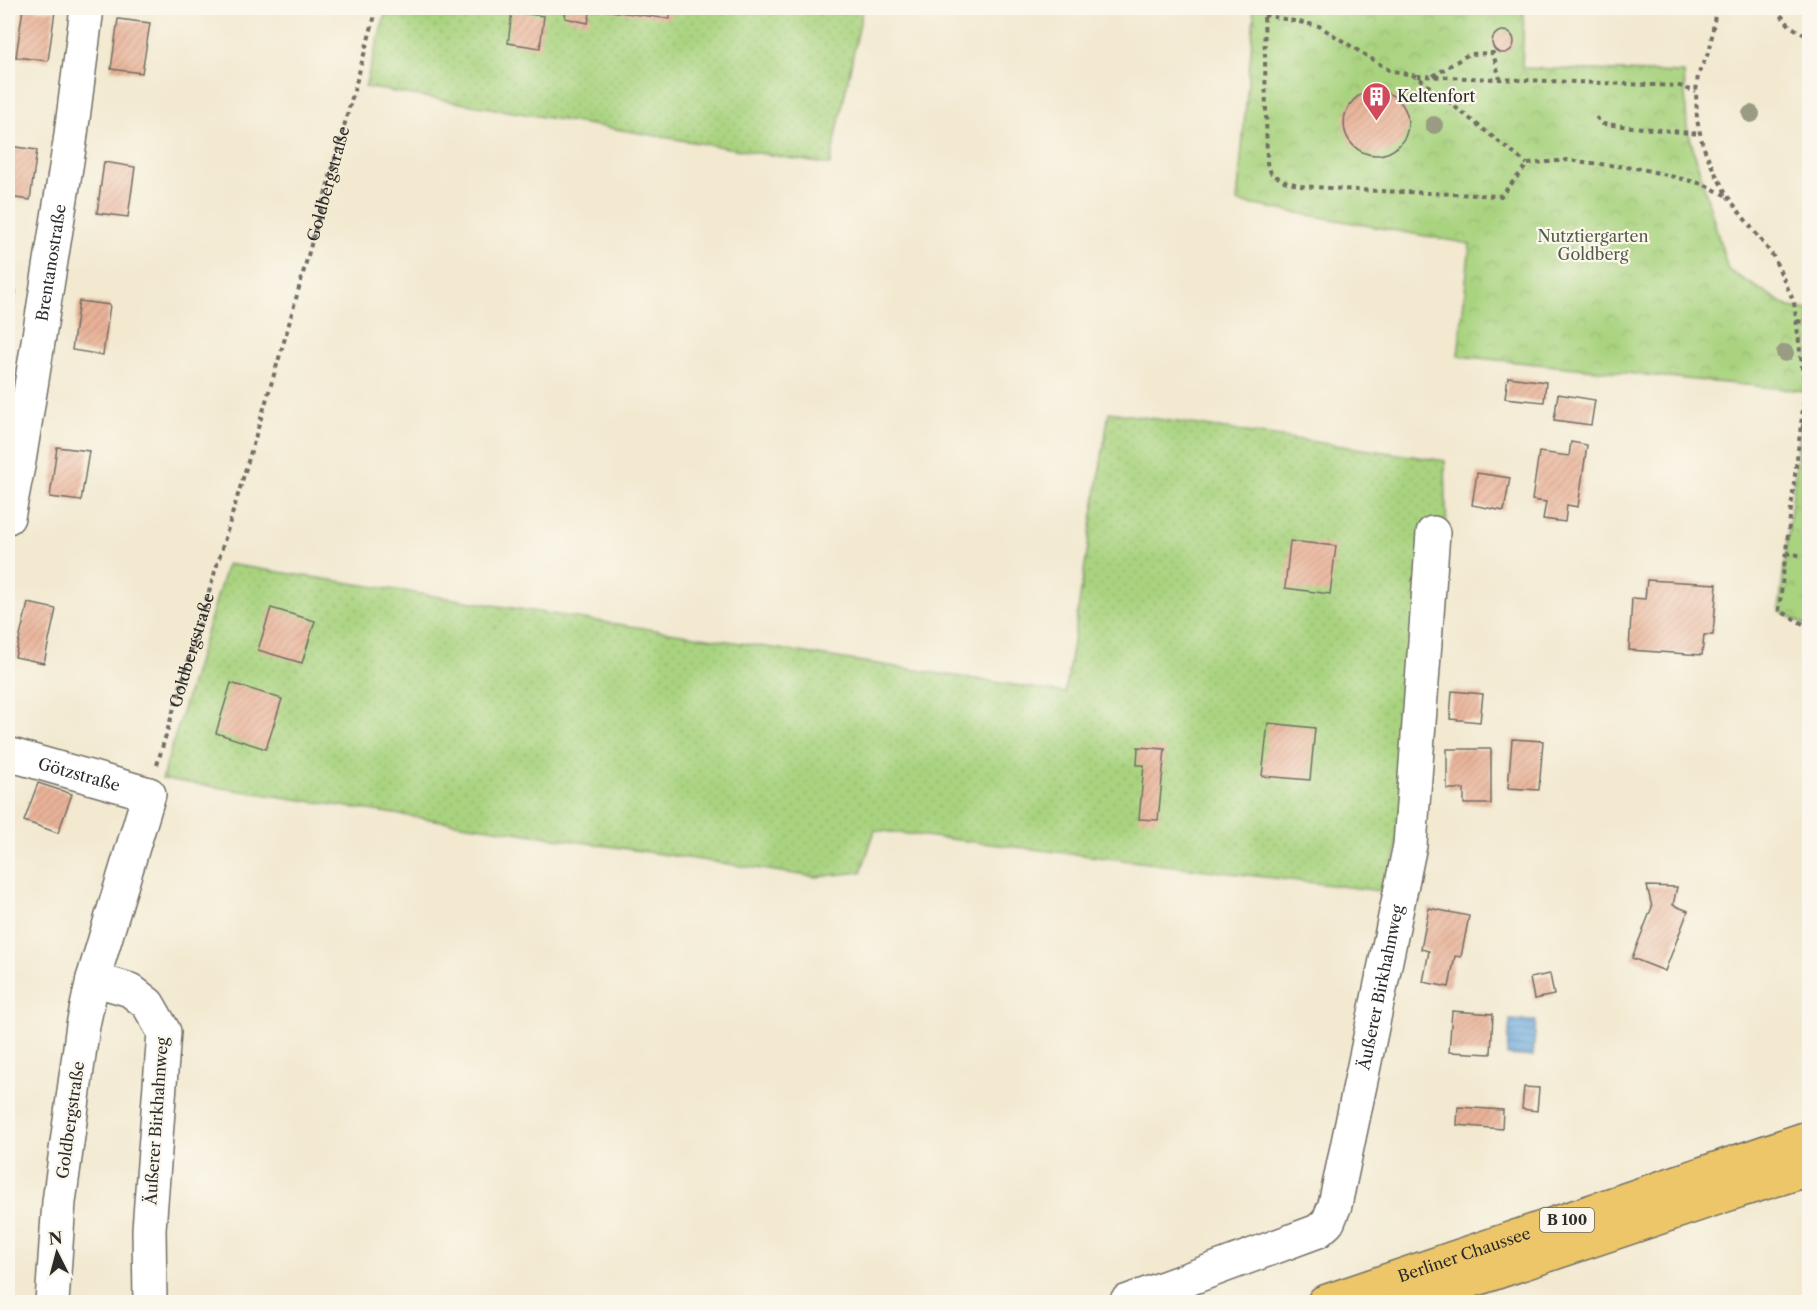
<svg xmlns="http://www.w3.org/2000/svg" width="1817" height="1310" font-family="'Libre Caslon Text',serif">
<defs>
<pattern id="park-crowns" width="20" height="18" patternUnits="userSpaceOnUse" patternTransform="scale(1.5)"><rect width="20" height="18" fill="#a9d37f"/><path d="M2 6a3 3 0 1 1 6 0M12 15a3 3 0 1 1 6 0" fill="none" stroke="#92b56e"/></pattern>
<pattern id="garden-dots" width="8" height="8" patternUnits="userSpaceOnUse" patternTransform="scale(1.5)"><rect width="8" height="8" fill="#a9d37f"/><path d="M2 2h.1M6 6h.1" fill="none" stroke="#92b56e" stroke-width="1.8" stroke-linecap="round"/></pattern>
<pattern id="water-rules" width="6" height="5" patternUnits="userSpaceOnUse" patternTransform="scale(1.5)"><rect width="6" height="5" fill="#6aa8dc"/><path d="M0 2.5h6" fill="none" stroke="#5789b3"/></pattern>
<pattern id="building-hatch" width="6" height="6" patternUnits="userSpaceOnUse" patternTransform="scale(1.5)"><rect width="6" height="6" fill="#e9b298"/><path d="M-1 1l2-2M0 6l6-6M5 7l2-2" fill="none" stroke="#c89983"/></pattern>
</defs>
<rect width="100%" height="100%" fill="#fbf7ec"/>
<filter id="ink" filterUnits="userSpaceOnUse"><feTurbulence type="fractalNoise" baseFrequency=".0167" numOctaves="2"/><feDisplacementMap in="SourceGraphic" scale="12" xChannelSelector="R" yChannelSelector="G"/><feConvolveMatrix kernelMatrix="1 2 1 2 8 2 1 2 1" color-interpolation-filters="sRGB"/></filter>
<filter id="wash" filterUnits="userSpaceOnUse"><feTurbulence type="fractalNoise" baseFrequency=".008" numOctaves="4" result="noise"/><feDisplacementMap in="SourceGraphic" scale="24" xChannelSelector="R" yChannelSelector="G"/><feGaussianBlur stdDeviation="1.35" result="paint"/><feColorMatrix in="noise" values="0 0 0 0 0 0 0 0 0 0 0 0 0 0 0 0 0 1.4 0 .05"/><feComposite in="paint" operator="in"/></filter>
<g filter="url(#wash)">
<rect width="100%" height="100%" fill="#f2e9d0"/>
<path fill="url(#park-crowns)" stroke="#6a7f55" stroke-width="1.5" d="M1252 8H1524L1522 68 1684 73 1687 127 1728 270 1789 307 1809 310V628L1779 610 1805 391 1458 356 1470 244 1237 202 1254 17Z"/>
<path fill="url(#garden-dots)" stroke="#6a7f55" stroke-width="1.5" d="M387 8H863L830 165 365 87Z
M1109 412 1445 461 1447 541 1389 892 875 830 861 872 815 877 162 779 227 564 1065 693Z"/>
<path fill="url(#water-rules)" stroke="#4a6a84" stroke-width="1.5" d="M1510 1020 1536 1021 1533 1057 1507 1055Z"/>
<g id="blocks">
<path fill="url(#building-hatch)" d="M23 8 55 11 48 61 16 57Z
M566 8H591L588 23 565 18Z
M603 8H671L670 19 602 10Z
M512 12 544 16 540 48 508 43Z
M118 19 150 23 142 73 111 69Z
M1492 42a11 11 0 1 1 22 0a11 11 0 1 1-22 0Z
M1344 123a32 32 0 1 1 64 0a32 32 0 1 1-64 0Z
M8 146 37 150 30 200 8 197Z
M104 162 135 167 128 217 97 213Z
M8 290 16 291 9 339 8 338Z
M79 301 110 305 103 355 72 350Z
M1508 377 1546 382 1544 402 1505 398Z
M1558 394 1595 400 1591 425 1554 420Z
M1571 442 1587 445 1578 507 1567 505 1565 522 1543 519 1546 502 1532 500 1539 452 1569 456Z
M57 447 89 451 81 501 50 497Z
M1477 473 1510 478 1504 511 1472 505Z
M1290 541 1336 546 1330 594 1285 588Z
M1647 580 1717 584 1713 635H1704L1702 655 1629 650 1632 598 1645 599Z
M28 603 56 609 44 663 15 657Z
M271 608 315 621 302 663 258 650Z
M231 683 282 699 266 749 216 733Z
M1452 691 1483 694 1480 722 1450 719Z
M1268 723 1315 728 1310 780 1262 776Z
M1512 739 1543 741 1539 790 1508 788Z
M1138 747 1165 749 1158 820 1139 819 1144 765H1137Z
M1447 749H1491V804H1464V789H1447Z
M38 783 72 794 58 833 24 821Z
M1647 886 1677 887 1673 905 1688 911 1665 971 1632 958 1652 907Z
M1429 908 1469 916 1461 957 1455 956 1449 987 1423 982 1429 951 1421 949Z
M1550 974 1554 995 1534 999 1530 978Z
M1452 1011 1493 1014 1491 1054 1449 1052Z
M1524 1087 1539 1088 1537 1111 1522 1109Z
M1458 1107 1503 1110 1502 1129 1457 1125Z"/>
</g>
</g>
<g filter="url(#ink)">
<use href="#blocks" fill-opacity="0" stroke="#716e65" stroke-width="1.5"/>
<g fill="none" stroke-linecap="round" stroke-linejoin="round">
<defs>
<g id="minor">
<path id="s2" d="M8 517 19 461 70 142 87 8"/>
<path id="s3" d="M8 754 149 794 93 979 83 1025 59 1202 52 1302"/>
<path d="M93 979 130 990 148 1004 164 1032 149 1229 150 1302"/>
<path id="s4" d="M1126 1302 1318 1231 1328 1222 1335 1205 1410 845 1433 533"/>
</g>
<g id="highway">
<path id="s5" d="M1324 1302 1810 1137"/>
<path d="M1408 1302 1738 1191 1810 1169"/>
</g>
</defs>
<use href="#minor" stroke="#716e65" stroke-width="36"/>
<use href="#highway" stroke="#716e65" stroke-width="36"/>
<g stroke="#716e65" stroke-width="4" stroke-dasharray="4.5 4.5" stroke-linecap="butt">
<path d="M1264 8 1267 163 1271 173 1284 181 1301 186 1357 190 1501 196 1528 164 1567 160 1642 169 1703 184 1727 196"/>
<path d="M1716 8 1710 49 1698 75 1696 92 1697 120 1703 146 1714 171 1728 197 1773 256 1794 302 1805 391 1779 610 1810 628"/>
<path d="M1775 8 1790 26 1810 38"/>
<path d="M1264 15 1319 26 1389 70 1416 76 1527 164"/>
<path d="M1417 76 1680 86 1696 92"/>
<path d="M1433 76 1469 54 1493 53 1500 79"/>
<path d="M1596 117 1603 124 1700 134"/>
<path d="M1797 321 1810 323"/>
<path d="M1801 426 1810 427"/>
<path d="M1786 553 1810 557"/>
<path id="s1" d="M157 765 285 338 377 8"/>
</g>
<use href="#minor" stroke="#fff" stroke-width="33"/>
<use href="#highway" stroke="#ecc669" stroke-width="33"/>
</g>
<g fill="#999c83">
<circle cx="1751" cy="114" r="9"/>
<circle cx="1434" cy="125" r="9"/>
<circle cx="1785" cy="353" r="9"/>
</g>
</g>
<defs>
<symbol id="building-pin" viewBox="-11 -11 22 30"><path d="M0 17L-7.5 6A9.5 9.5 0 1 1 7.5 6Z" fill="#d1495b" stroke="#fbf7ec"/><path d="M-4-6H4V6H1V3H-1V6H-4ZM-2.5-4.3h1.7v1.8h-1.7ZM.8-4.3h1.7v1.8H.8ZM-2.5-1h1.7V.8h-1.7ZM.8-1h1.7V.8H.8Z" fill="#fff"/></symbol>
</defs>
<g fill-rule="evenodd">
<use href="#building-pin" x="1360" y="80" width="33" height="45"/>
</g>
<g text-anchor="middle" stroke-width="4.5" stroke-linejoin="round" paint-order="stroke">
<rect fill="#fbf7ec" stroke="#696865" stroke-width="1.5" x="1540" y="1208" width="54" height="24" rx="4.5"/>
<g font-size="15" font-weight="bold" fill="#2b2b2b">
<text x="1567" y="1225">B 100</text>
</g>
<g font-size="16" fill="#2b2b2b" stroke="#fbf7ec" text-anchor="start">
<text x="1397" y="102">Keltenfort</text>
</g>
<g font-size="16" fill="#2b2b2b" stroke="#fbf7ec">
<text dy="6" stroke="none"><textPath href="#s1" startOffset="606">Goldbergstraße</textPath></text>
<text dy="6" stroke="none"><textPath href="#s2" startOffset="258">Brentanostraße</textPath></text>
<text dy="6" stroke="none"><textPath href="#s1" startOffset="120">Goldbergstraße</textPath></text>
<text dy="6" stroke="none"><textPath href="#s3" startOffset="74">Götzstraße</textPath></text>
<text dy="6" stroke="none"><textPath href="#s4" startOffset="459">Äußerer Birkhahnweg</textPath></text>
<text transform="translate(70 1120) rotate(-82)" y="6">Goldbergstraße</text>
<text transform="translate(156 1121) rotate(-86)" y="6">Äußerer Birkhahnweg</text>
<text dy="6" stroke="none"><textPath href="#s5" startOffset="148">Berliner Chaussee</textPath></text>
</g>
<g font-size="16" fill="#515d44" stroke="#fbf7ec">
<text x="1593" y="242">Nutztiergarten<tspan x="1593" dy="18">Goldberg</tspan></text>
</g>
</g>
<rect width="1817" height="1310" fill="none" stroke="#fbf7ec" stroke-width="30"/>
<g transform="translate(57 1253) rotate(354)" stroke="#fbf7ec" stroke-width="4.5" paint-order="stroke">
<path d="M0-4.5L10 22L0 15L-10 22Z" fill="#2b2b2b"/>
<text y="-9" font-size="16" font-weight="bold" text-anchor="middle" fill="#2b2b2b">N</text>
</g>
</svg>
